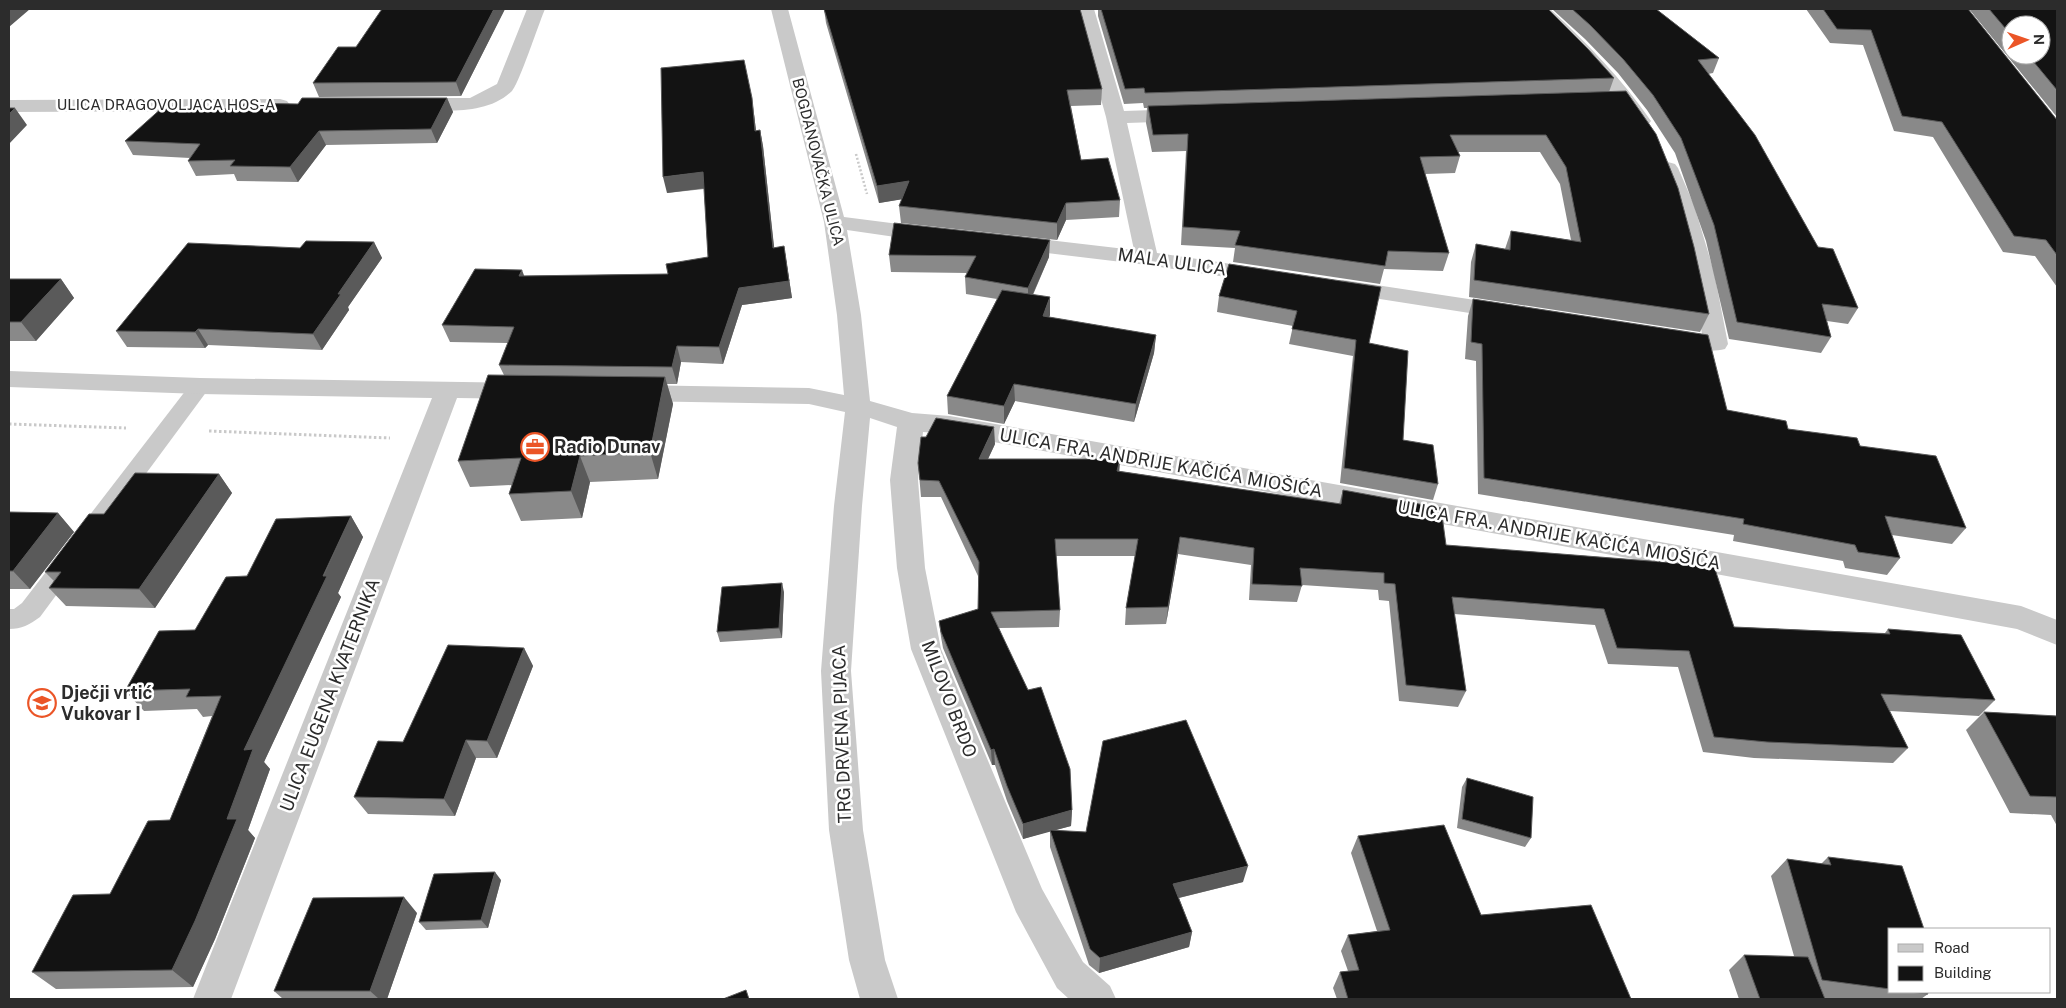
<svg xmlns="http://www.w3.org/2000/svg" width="2066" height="1008" font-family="'Public Sans',sans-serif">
<rect width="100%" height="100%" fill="#fff"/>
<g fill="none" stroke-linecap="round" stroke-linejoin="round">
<path stroke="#c9c9c9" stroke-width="2.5" stroke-dasharray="2 2" stroke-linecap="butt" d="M856 154 867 194"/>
<path stroke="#c9c9c9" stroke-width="3" stroke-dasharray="2.5 2.5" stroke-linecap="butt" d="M9 424 126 428
M209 431 390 438"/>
<path fill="#c9c9c9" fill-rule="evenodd" d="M200 379 207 381 210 386 207 391 40 617C29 625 22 629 9 629V609H14L22 603 193 381Z"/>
<path fill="#c9c9c9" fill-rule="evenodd" d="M527 9H545C539 23 519 84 512 91 486 116 446 110 413 110L406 108 403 104 406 100 413 98H470L497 84Z
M771 9H788L844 217 930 228 938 230 941 235 938 240 930 242 847 230 861 315 870 401 912 413 950 416 2021 606 2057 620V645L2017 629 950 434 923 432 918 480 925 568 941 649 1042 889 1083 962 1110 986 1116 999H1069L1057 988 1016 912 911 649 897 568 890 480 897 427 870 418 862 506 851 671 863 830 885 960 898 999H860L849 960 829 830 821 671 834 506 845 412 809 404 633 401 624 399 620 393 624 387 633 385 809 388 844 395 837 315 824 222Z
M1076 9H1094L1124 111 1185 109 1192 111 1195 115 1192 119 1185 121 1127 123 1157 253 1265 269 1273 271 1276 276 1273 281 1265 283 1147 265 1005 248 1002 243 1005 238 1013 236 1134 250 1106 117Z
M1532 9H1550C1587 43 1622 79 1651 121L1648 125 1641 127 1634 125 1587 66Z
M280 99 287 101 290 105 287 109 280 111 9 112V100Z
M1668 162 1675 164 1678 168 1694 205 1714 272 1728 344 1725 349C1707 354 1683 347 1666 342L1662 337 1666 332 1674 329 1702 334 1692 272 1672 205 1658 168 1661 164Z
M1343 280 1508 305 1516 307 1520 312 1516 317 1508 319 1335 292 1331 287 1335 282Z
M9 371 200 378 520 383 529 385 533 391 529 397 520 399 457 398 231 999H193L432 398 200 394 9 387Z"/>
</g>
<path fill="#898989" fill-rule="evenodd" d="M505 9 461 96 319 97 313 83 356 47Z
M824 9 1102 89 1101 105 1071 106 1081 160 1120 200 1119 217 1066 220 1057 240 901 223 899 206 902 199 879 203 826 23Z
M1098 9H1548L1614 78 1609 92 1709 314 1700 332 1469 297 1471 262 1476 244 1505 249 1511 231 1571 240 1560 184 1540 152H1458L1460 156 1455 173 1425 174 1449 253 1443 271 1384 269 1380 284 1233 262 1235 248 1181 245 1186 151 1152 152 1146 123 1147 108H1144L1143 103 1124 104 1098 16Z
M1552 9H1656L1719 58 1713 73 1708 74 1818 247 1858 308 1848 324 1827 321 1831 337 1821 353 1729 339 1706 241 1675 153 1647 110 1618 73 1585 39Z
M1806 9H1968L2057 120V287L2035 256 2003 252 1933 137 1894 131 1863 45 1830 43Z
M1969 9H2057V117ZM2011 25 2041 55H2011Z
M447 98 453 112 437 143 326 145 298 182 237 181 234 174 196 176 188 161 190 158 133 155 125 141 298 104Z
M754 114 756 131 760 130 763 146 774 248 784 246 792 298 742 305 723 364 681 362 677 384H667L673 404 658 479 590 482 582 518 521 521 509 494 512 485 470 487 458 461 504 375 499 365 508 343 450 342 442 325 524 276 668 274 708 257 704 189 667 193Z
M374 242 382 258 348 307 349 310 322 350 208 345 205 348 127 347 116 331 300 248Z
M889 255 1049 257 1033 295 1050 315 1049 317 1156 335 1154 353 1134 422 1015 401 1004 424 948 414 947 396 997 299 966 294 965 277 968 273 891 272Z
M1229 264 1369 343 1403 440 1438 484 1433 500 1340 483 1353 356 1289 344 1293 326 1217 312 1219 296Z
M9 279H61L74 298 36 341H9Z
M1473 299 1727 410 1788 429 1860 446 1966 528 1952 544 1892 535 1900 558 1887 575 1845 568 1843 561 1733 541 1734 535 1478 494 1476 361 1465 359 1468 316Z
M995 444 988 459H1120L1119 471 1339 504 1343 490 1446 545 1734 627 1885 633 1888 629 1995 700 1979 716 1890 711 1908 748 1893 763 1754 758 1703 752 1678 667 1608 664 1595 625 1454 614 1466 691 1458 707 1399 701 1389 601 1379 600 1378 590 1302 585 1297 602 1249 600 1251 565 1178 554 1166 624 1125 625 1126 608 1135 556H1056L1060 610 1059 627 999 628 1072 810 1071 826 1055 830 1243 882 1179 898 1192 932 1189 947 1099 973 1089 965 1050 847V831L1023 839 1007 801 995 765H992L943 648 941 637 939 621 978 609V576L941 497H921L918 463Z
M219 474 232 493 155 608 66 606 49 588 54 581 45 572 104 514Z
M9 512 58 513 74 532 30 589H9Z
M351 516 363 537 338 593 341 597 264 762 270 769 248 830 255 838 215 939 193 987 56 989 32 972 110 894 170 820 212 716 203 717 197 709 144 711 125 691 195 630Z
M784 592 782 638 720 642 717 632Z
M524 648 533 666 497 758H476L455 816 368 814 354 797 403 742Z
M1984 712 2057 716V826L2051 815 2010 813 1966 730Z
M1467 778 1531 838 1525 847 1457 828 1462 787Z
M1358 836 1481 915 1631 999H1337L1333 988 1340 972 1348 971 1341 951 1348 935 1377 931 1351 853Z
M1828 857 1890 929V992H1927L1928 994 1921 999H1834L1825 998V999H1739L1729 970 1744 955 1794 956 1771 876 1787 859 1821 864Z
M501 880 488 928 426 930 419 922Z
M417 913 387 999H283L274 991Z"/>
<path fill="#5a5a5a" d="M10 9H30L9 27V10Z
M494 9H505L461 96 456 82Z
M447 98 453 112 437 143 431 129Z
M752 98 754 114 758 147 755 131Z
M15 108 27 125 9 144V114Z
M760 130 763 146 776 264 773 248Z
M319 131 326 145 298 182 290 167Z
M703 172 706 188 667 193 663 177Z
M909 181 910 198 879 203 877 186Z
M1066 203V220L1057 240V223Z
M1050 240 1049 257 1028 305V288Z
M374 242 382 258 348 307 349 310 322 350 313 334 338 294Z
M784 246 792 298 742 305 723 364 719 347 739 288Z
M522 270 528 286 519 276Z
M61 279 74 298 36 341 21 322Z
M1050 297V315L1043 334V316Z
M198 329 208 345 205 348 195 332Z
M1156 335 1154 353 1134 422 1136 404Z
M677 346 681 362 677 384 672 367Z
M665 377 673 404 658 479 650 452Z
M1014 384 1015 401 1004 424V406Z
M994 427 995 444 980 476 979 459Z
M580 456 590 482 582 518 571 491Z
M1120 459 1119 476 1117 471Z
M219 474 232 493 155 608 139 589Z
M58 513 74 532 30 589 13 571Z
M351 516 363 537 338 593 341 597 264 762 270 769 248 830 255 838 215 939 193 987 172 970 227 819 244 750Z
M1180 537 1178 554 1166 624 1168 607Z
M782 583 784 592 782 638 779 628Z
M524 648 533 666 497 758 487 741Z
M466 740 476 758 455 816 444 799Z
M994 749 995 765H992L991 750Z
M1072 810 1071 826 1023 839V824Z
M1248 866 1243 882 1170 900 1173 884Z
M495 872 501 880 488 928 481 920Z
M404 897 417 913 387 999H379L370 991Z
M1192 932 1189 947 1099 973 1100 958Z"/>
<path fill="#131313" stroke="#5a5a5a" d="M382 9H494L456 82 313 83 338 47H356Z
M824 9H1080L1102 89 1067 90 1081 160 1108 158 1120 200 1066 203 1057 223 899 206 909 181 877 186Z
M1101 9H1548L1588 49 1614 78 1145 93 1144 88 1125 89Z
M1572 9H1656L1719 58 1698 60 1755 135 1818 247 1833 249 1858 308 1822 304 1831 337 1737 322 1714 225 1681 138 1653 95 1623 59 1590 25Z
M1823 9H1968L2057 120V255L2046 240 2014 236 1942 122 1902 116 1871 30 1837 29Z
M1989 9H2057V90L2028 55H2041V25H2011V35Z
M744 60 752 98 755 131 760 130 773 248 784 246 789 281 739 288 719 347 677 346 672 367 499 365 514 327 442 325 475 269 522 270 519 276 668 274 666 264 708 257 703 172 663 177 661 68Z
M1626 91 1656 134 1678 188 1694 247 1709 314 1474 280 1476 244 1510 250 1511 231 1581 242 1566 167 1546 135H1450L1460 156 1420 157 1449 253 1388 251 1385 266 1235 245 1240 231 1183 227 1188 134 1153 135 1148 106Z
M302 98H447L431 129 319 131 290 167 230 166 235 160 188 161 200 144 125 141 164 106 239 109 245 103 298 104Z
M9 108H15L9 114Z
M894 223 1050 240 1028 288 965 277 976 256 889 255Z
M306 241 374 242 338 294H341L313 334 198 329 195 332 116 331 188 243 300 248Z
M1229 264 1381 287 1369 343 1408 351 1403 440 1433 445 1438 484 1344 468 1356 340 1292 329 1297 311 1219 296Z
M9 279H61L21 322H9Z
M1002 290 1050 297 1043 316 1156 335 1136 404 1014 384 1004 406 947 396Z
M1473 299 1708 335 1727 410 1786 421 1788 429 1857 438 1860 446 1936 456 1966 528 1885 516 1900 558 1858 552 1855 545 1743 524 1744 519 1484 478 1482 344 1471 342Z
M488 375 665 377 650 452 580 456 571 491 509 494 521 458 458 461Z
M936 418 994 427 979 459H1120L1117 471 1341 504 1343 490 1441 508 1446 545 1714 566 1734 627 1890 634 1888 629 1961 635 1995 700 1881 694 1908 748 1767 742 1714 737 1689 651 1617 648 1604 609 1452 597 1466 691 1406 685 1395 584 1384 583V573L1300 568 1302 586 1252 584 1254 548 1180 537 1168 607 1126 608 1138 539H1055L1060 610 991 612 1028 690 1041 687 1070 769 1072 810 1023 824 1007 786 994 749 991 750 941 632 939 621 978 609 979 562 939 481 920 480 918 463 921 437H926Z
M135 473 219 474 139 589 49 588 61 572H45L89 514H104Z
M9 512 58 513 13 571H9Z
M351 516 323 576H327L244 750 253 749 227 819H237L195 921 172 970 32 972 73 895 110 894 148 821 170 820 221 696 186 697 190 689 125 691 159 631 195 630 226 577 247 576 276 519Z
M782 583 779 628 717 632 722 587Z
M448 645 524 648 487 741 466 740 444 799 354 797 378 741 403 742Z
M1984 712 2057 716V797L2030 796Z
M1186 720 1248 866 1173 884 1192 932 1100 958 1090 949 1050 830 1086 832 1103 741Z
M1467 778 1533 797 1531 838 1462 819Z
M1444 825 1481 915 1591 905 1631 999H1348L1340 972 1359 970 1348 935 1390 930 1358 836Z
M1828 857 1902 866 1924 929H1890V989L1822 980 1787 859 1831 865Z
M495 872 481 920 419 922 434 874Z
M404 897 370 991H274L313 898Z
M1744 955 1808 957 1825 999H1760Z
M746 990 749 999H723Z
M1909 992H1927L1928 994Z"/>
<defs>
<symbol id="office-ring" viewBox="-11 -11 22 22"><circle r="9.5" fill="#fff" stroke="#eb5527" stroke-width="1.5"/><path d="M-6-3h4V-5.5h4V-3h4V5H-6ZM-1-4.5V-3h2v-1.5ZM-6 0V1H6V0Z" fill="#eb5527"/></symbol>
<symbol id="school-ring" viewBox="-11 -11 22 22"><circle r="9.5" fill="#fff" stroke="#eb5527" stroke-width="1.5"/><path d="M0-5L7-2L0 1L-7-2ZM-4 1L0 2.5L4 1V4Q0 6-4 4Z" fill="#eb5527"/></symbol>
</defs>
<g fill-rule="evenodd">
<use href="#office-ring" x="519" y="431" width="32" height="32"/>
<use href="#school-ring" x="26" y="687" width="32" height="32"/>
</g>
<g text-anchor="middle" stroke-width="5" stroke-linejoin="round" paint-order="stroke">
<g font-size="15" fill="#2c2c2c" stroke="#fff">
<text x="166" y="110">ULICA DRAGOVOLJACA HOS-A</text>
<text transform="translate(818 162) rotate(76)" y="5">BOGDANOVAČKA ULICA</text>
</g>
<g font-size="18" fill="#2c2c2c" stroke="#fff">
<text transform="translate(1172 262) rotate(8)" y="6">MALA ULICA</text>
<text transform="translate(1161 463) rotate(10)" y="6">ULICA FRA. ANDRIJE KAČIĆA MIOŠIĆA</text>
<text transform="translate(1559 535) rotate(10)" y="6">ULICA FRA. ANDRIJE KAČIĆA MIOŠIĆA</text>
<text transform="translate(330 695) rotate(-69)" y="6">ULICA EUGENA KVATERNIKA</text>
<text transform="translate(949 699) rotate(69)" y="6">MILOVO BRDO</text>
<text transform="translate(842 734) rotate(-92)" y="6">TRG DRVENA PIJACA</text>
</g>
<g font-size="18" font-weight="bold" fill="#2c2c2c" stroke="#fff" text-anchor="start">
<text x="554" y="453">Radio Dunav</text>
<text x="61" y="699">Dječji vrtić<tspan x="61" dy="21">Vukovar I</tspan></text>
</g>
</g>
<rect width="2066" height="1008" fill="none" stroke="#2c2c2c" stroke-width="20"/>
<rect x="1888" y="928" width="162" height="65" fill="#ffffff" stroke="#ababab"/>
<rect x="1898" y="944" width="25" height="8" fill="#c9c9c9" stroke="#ababab"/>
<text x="1934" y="953" font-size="15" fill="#2c2c2c">Road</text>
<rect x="1898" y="966" width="25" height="15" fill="#131313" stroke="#ababab"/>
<text x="1934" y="978" font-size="15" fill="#2c2c2c">Building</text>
<g transform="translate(2026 40) rotate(88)"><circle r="24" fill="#ffffff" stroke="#ababab"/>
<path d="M0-4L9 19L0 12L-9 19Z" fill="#eb5527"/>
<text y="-8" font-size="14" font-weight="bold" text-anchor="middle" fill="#2c2c2c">N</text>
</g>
</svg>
